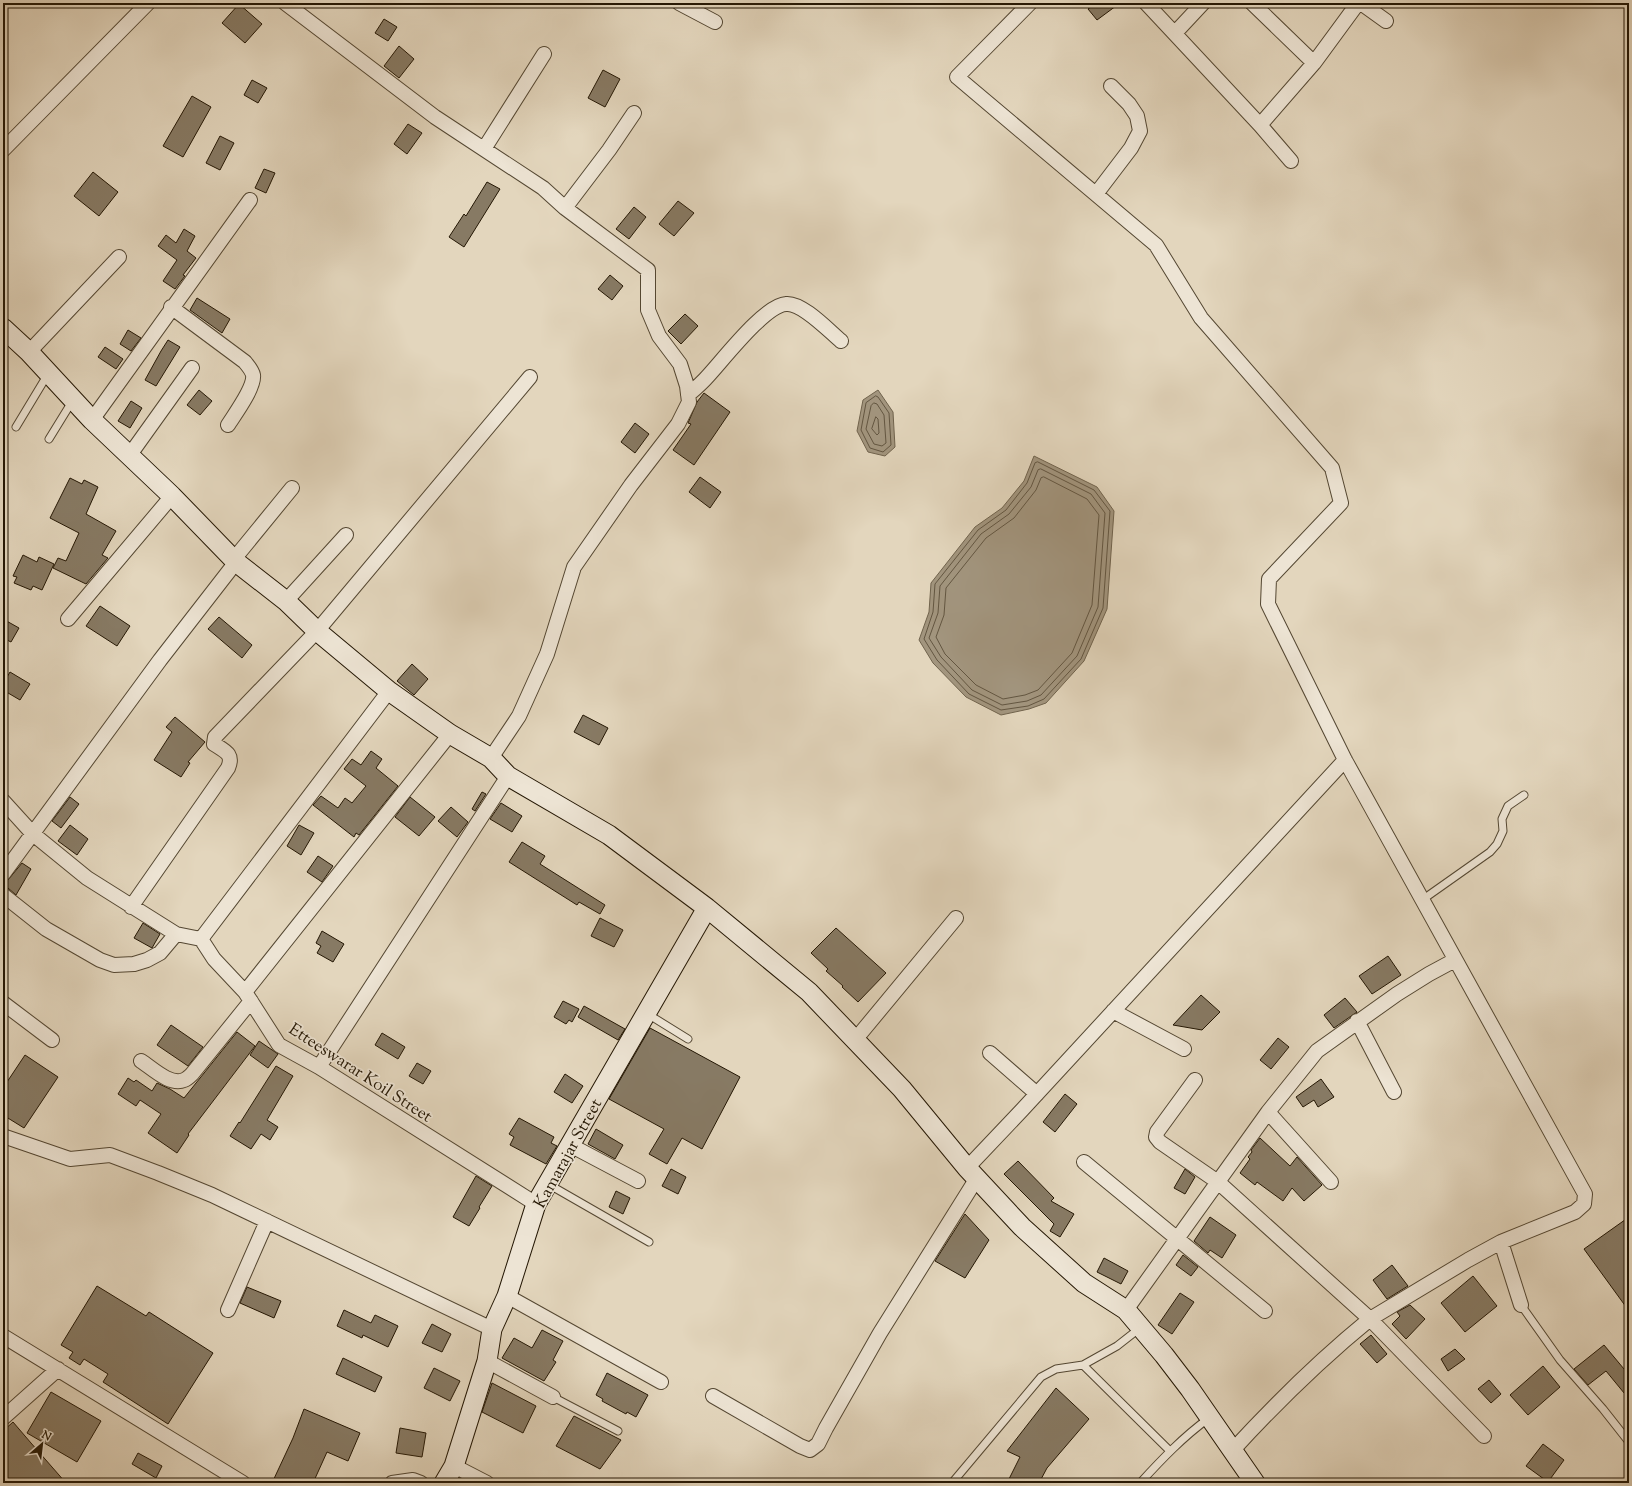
<svg xmlns="http://www.w3.org/2000/svg" width="1632" height="1486" font-family="'Sorts Mill Goudy',serif">
<rect width="100%" height="100%" fill="#e3d6bd"/>
<filter id="stains"><feTurbulence type="fractalNoise" baseFrequency=".005" numOctaves="4"/><feColorMatrix values="0 0 0 0 .2 0 0 0 0 .09 0 0 0 0 .02 0 0 0 .5 -.17"/></filter>
<radialGradient id="worn" r=".72"><stop offset=".6" stop-color="#630" stop-opacity="0"/><stop offset="1" stop-color="#630" stop-opacity=".3"/></radialGradient>
<path fill="#a2957e" stroke="#70634d" d="M878 390 893 412 895 447 885 456 868 452 857 431 863 400Z
M1034 456 1097 487 1114 511 1107 609 1084 661 1046 703 1029 709 1001 715 966 697 933 663 919 640 929 612 931 583 975 527 1002 508 1024 481Z"/>
<g fill="none" stroke-linecap="round" stroke-linejoin="round">
<path stroke="#635641" stroke-width="1" d="M876 396 878 397 889 413 891 445 883 452 870 448 861 430 866 403Z
M874 403 877 404 884 415 886 443 882 446 874 444 866 429 871 406Z
M876 417 878 419 879 433 877 435 872 429Z
M1038 462 1094 490 1110 511 1103 608 1081 659 1044 699 1028 706 1001 710 969 694 937 660 924 639 933 612 935 584 978 530 1006 510 1027 483 1035 463Z
M1041 469 1091 494 1105 513 1098 607 1077 656 1041 695 1027 701 1002 705 972 690 941 657 929 638 938 613 940 586 981 534 1009 514 1031 487 1038 470Z
M1044 477 1087 499 1099 515 1092 605 1072 653 1038 690 1025 695 1003 699 976 685 945 654 936 637 944 615 946 588 986 538 1014 518 1036 490 1041 478Z"/>
</g>
<path fill="#877a64" stroke="#241704" d="M1096 3H1120L1097 20 1088 9Z
M239 4 262 24 245 43 222 23Z
M384 19 397 27 388 41 375 33Z
M399 46 414 59 399 78 384 66Z
M603 70 620 79 605 107 588 98Z
M252 80 267 88 258 103 244 95Z
M192 96 211 107 183 157 163 146Z
M408 124 422 133 407 154 394 144Z
M220 136 234 143 220 170 206 163Z
M264 169 275 173 266 193 255 188Z
M93 172 118 192 99 216 74 196Z
M487 182 500 189 464 247 449 237 464 214 466 216Z
M678 201 694 213 674 236 659 224Z
M634 207 646 217 629 239 616 229Z
M184 229 195 236 187 251 196 258 183 275 185 276 175 289 163 281 177 260 158 246 166 235 176 243Z
M610 275 623 286 612 300 598 289Z
M197 298 230 319 222 333 190 310Z
M685 314 698 326 681 344 668 331Z
M128 330 141 338 131 351 120 344Z
M168 340 180 347 156 386 145 380 161 351Z
M105 347 123 359 116 369 98 357Z
M199 390 212 401 200 415 187 405Z
M704 393 730 412 694 465 673 450 691 424 688 423 697 402Z
M131 401 142 408 130 428 118 421Z
M635 423 649 434 635 453 621 442Z
M700 477 721 492 710 508 689 492Z
M70 478 82 484 84 480 98 487 86 514 116 531 102 555 108 558 86 584 53 568 58 558 66 561 79 533 50 518Z
M23 555 37 562 39 557 54 564 42 590 33 586 31 590 14 583 17 577 13 576Z
M100 606 130 626 117 646 86 626Z
M219 617 252 645 242 658 208 629Z
M3 619 19 628 11 642 3 638Z
M412 664 428 679 414 695 397 681Z
M10 672 30 684 20 700 3 690V684Z
M583 715 608 728 599 745 574 732Z
M175 717 205 742 188 762 190 763 181 777 154 760 172 732 166 727Z
M371 751 382 759 376 768 398 786 359 835 356 833 354 837 313 805 321 796 338 808 345 798 352 803 366 786 344 769 352 759 361 765Z
M482 792 486 794 475 811 472 809Z
M70 797 79 804 61 828 52 821Z
M410 797 435 817 419 836 395 817Z
M501 803 522 816 512 832 490 819Z
M451 807 468 822 457 837 438 821Z
M70 825 88 839 77 855 58 841Z
M299 825 314 833 301 855 287 846Z
M522 842 545 856 540 864 605 905 600 914 579 902 577 905 509 862Z
M318 856 333 866 322 882 307 872Z
M22 863 31 869 16 895 8 888 3 886Z
M600 918 623 930 614 947 591 936Z
M143 923 160 934 152 948 134 938Z
M836 928 886 973 858 1002 842 987 843 986 826 971 828 969 811 953Z
M322 931 344 944 333 962 317 953 321 946 316 943Z
M1388 956 1401 975 1372 994 1359 976Z
M1201 995 1220 1012 1202 1030 1173 1025Z
M1345 998 1357 1012 1334 1028 1324 1015Z
M563 1001 579 1009 572 1022 569 1020 566 1024 554 1017Z
M584 1006 625 1029 618 1040 578 1017Z
M171 1025 203 1047 188 1066 157 1045Z
M650 1028 740 1077 702 1149 682 1138 667 1164 649 1154 664 1129 609 1099Z
M237 1032 255 1046 188 1134 189 1135 177 1153 148 1133 161 1114 140 1100 136 1106 118 1094 128 1078 134 1082 136 1080 152 1091 157 1083 170 1089 184 1098Z
M382 1033 405 1047 398 1059 375 1045Z
M1278 1038 1289 1047 1271 1069 1260 1060Z
M259 1041 278 1054 268 1068 250 1055Z
M25 1055 58 1077 24 1128 3 1115V1088Z
M417 1063 431 1071 423 1084 409 1076Z
M276 1066 293 1076 267 1120 278 1127 270 1140 261 1134 251 1149 230 1136 239 1122 240 1123Z
M565 1074 583 1086 572 1103 554 1092Z
M1321 1079 1334 1097 1318 1107 1314 1100 1303 1107 1296 1097Z
M1065 1094 1077 1104 1055 1132 1043 1122Z
M519 1118 554 1137 551 1143 557 1146 546 1164 510 1145 514 1137 509 1134Z
M596 1129 623 1145 615 1159 588 1144Z
M1260 1138 1290 1166 1297 1157 1322 1185 1304 1201 1292 1188 1283 1201 1257 1182 1255 1185 1240 1173 1250 1159 1248 1157 1252 1152 1251 1150Z
M1018 1161 1054 1198 1051 1201 1074 1214 1060 1237 1050 1231 1054 1224 1004 1174Z
M671 1169 686 1177 678 1194 662 1186Z
M1185 1169 1195 1177 1185 1194 1174 1188Z
M476 1176 492 1186 479 1207 480 1208 469 1226 453 1217Z
M616 1191 630 1198 623 1214 609 1207Z
M965 1214 989 1240 965 1278 935 1261Z
M1210 1217 1236 1235 1222 1258 1210 1250 1208 1253 1194 1241Z
M1629 1217V1311L1584 1249Z
M1183 1255 1198 1267 1191 1276 1176 1265Z
M1104 1258 1128 1271 1121 1284 1097 1272Z
M1392 1265 1408 1286 1387 1299 1373 1280Z
M1473 1276 1497 1306 1465 1332 1441 1303Z
M97 1286 146 1316 149 1312 213 1353 168 1424 103 1382 108 1374 84 1359 80 1365 69 1358 73 1352 61 1345Z
M247 1287 281 1301 274 1318 240 1303Z
M1180 1293 1194 1302 1172 1334 1158 1325Z
M1410 1305 1425 1319 1406 1339 1392 1324 1400 1316 1397 1312Z
M344 1310 371 1323 375 1315 398 1326 388 1347 363 1335 362 1338 337 1326Z
M432 1324 451 1334 442 1352 422 1343Z
M542 1330 563 1341 553 1360 556 1362 544 1381 502 1358 514 1338 532 1348Z
M1371 1335 1387 1354 1377 1363 1360 1344Z
M1604 1345 1629 1375V1399L1606 1371 1588 1385 1574 1369Z
M1455 1349 1465 1359 1448 1371 1441 1359Z
M343 1358 382 1377 375 1392 336 1374Z
M1543 1366 1560 1387 1528 1415 1510 1395Z
M434 1368 460 1381 450 1401 424 1388Z
M607 1373 648 1395 636 1417 627 1412 626 1414 602 1401 603 1399 596 1395Z
M1489 1380 1501 1394 1491 1403 1478 1389Z
M492 1383 536 1406 523 1433 482 1412Z
M1056 1388 1089 1419 1047 1468 1039 1483H1007L1020 1457 1007 1451Z
M51 1392 101 1421 77 1462 27 1433Z
M304 1409 360 1433 348 1461 327 1452 313 1483H272L293 1438Z
M574 1416 621 1440 600 1469 556 1446Z
M13 1422 31 1443 66 1483H3V1431Z
M400 1428 426 1433 422 1457 396 1453Z
M1543 1444 1564 1460 1548 1482 1526 1466Z
M138 1453 162 1466 156 1478 132 1464Z"/>
<g fill="none" stroke-linecap="round" stroke-linejoin="round">
<defs>
<path id="lane" d="M16 427 48 374
M49 439 73 400
M1422 900 1490 852 1497 844 1503 831 1502 819 1508 806 1524 795
M646 1013 688 1039
M548 1184 649 1242
M1521 1305 1560 1360 1603 1409 1629 1442
M1083 1365 1170 1451
M553 1397 618 1431
M952 1483 1041 1377 1056 1369 1083 1365 1117 1346 1140 1328
M1140 1483C1162 1459 1183 1437 1209 1418"/>
<path id="street" d="M285 3 435 117 543 188 565 208 648 270V310L659 336 680 364 687 386 689 402 678 424 631 485 574 567 547 654 519 716 491 758
M679 3 715 22
M1030 3 957 77 1156 245 1201 318 1332 468 1341 503 1269 579 1268 604 1345 760 1585 1194 1584 1204 1575 1212 1501 1242 1521 1305
M1146 3 1260 125 1291 161
M1252 3 1314 63
M1361 3 1386 21
M1175 33 1203 3
M1260 125 1314 63 1358 3
M484 149 544 54
M3 150 148 3
M1096 194 1131 148 1140 131 1137 116 1129 104 1111 86
M565 208 609 150 634 113
M171 307 245 362C248 366 252 370 253 375 255 387 235 414 228 425
M29 352 119 257
M688 395C695 389 702 383 708 376 723 360 765 305 786 304 802 302 829 331 841 341
M92 420 250 200
M129 456 192 368
M234 559 292 488
M286 601 346 535
M68 619 172 496
M3 801 33 834 87 878 176 934 201 939 214 959 245 992 279 1045 319 1067 536 1204
M3 874 160 660 236 562
M3 895 46 929 100 960 114 965 134 964 147 960 160 953 176 934
M131 907 228 768C234 754 225 751 214 744L215 737 317 631 530 377
M201 939 389 691
M245 992 450 734
M3 1003 52 1040
M1113 1011 1184 1049
M1357 1021 1394 1092
M855 1040 956 918
M990 1053 1037 1094
M141 1061C152 1068 170 1086 184 1080 187 1079 190 1076 192 1074L251 1001
M319 1067 508 776
M1195 1080 1157 1132 1156 1137 1160 1142 1218 1182 1370 1319 1468 1260 1501 1242
M1268 1112 1331 1182
M3 1136 70 1159 110 1155 158 1173 212 1195 492 1329
M570 1145 638 1181
M1084 1162 1265 1311
M967 1168 1022 1110 1345 760
M507 1296 661 1382
M228 1310 267 1221
M1126 1310 1268 1112 1317 1051 1397 994 1429 974 1455 960
M3 1336 243 1483
M487 1361 553 1397
M713 1396 800 1446 810 1450 818 1444 826 1428 880 1333 977 1178
M3 1418 58 1369
M1232 1451C1275 1404 1321 1359 1370 1319L1484 1436
M454 1466 487 1483
M392 1483 413 1480 421 1483"/>
<path id="secondary" d="M3 328 29 352 92 420 172 496 236 562 286 601 317 631 389 691 450 734 491 758 508 776 609 835 707 908 809 992 902 1089 967 1168 1022 1227 1084 1283 1126 1310 1164 1355 1190 1389 1255 1483
M444 1483 454 1466 487 1361 492 1329 507 1296 536 1204 707 908"/>
</defs>
<use href="#lane" stroke="#544732" stroke-width="9"/>
<use href="#street" stroke="#544732" stroke-width="16"/>
<use href="#secondary" stroke="#241704" stroke-width="21"/>
<use href="#lane" stroke="#ede4d4" stroke-width="7"/>
<use href="#street" stroke="#ede4d4" stroke-width="14"/>
<use href="#secondary" stroke="#ede4d4" stroke-width="19"/>
</g>
<g text-anchor="middle" stroke-width="3.5" stroke-linejoin="round" paint-order="stroke">
<g font-size="17" fill="#241704" stroke="#ede4d4">
<text transform="translate(361 1072) rotate(33)" y="6">Etteeswarar Koil Street</text>
<text transform="translate(567 1153) rotate(-61)" y="6">Kamarajar Street</text>
</g>
</g>
<rect width="1632" height="1486" fill="none" stroke="#e3d6bd" stroke-width="16"/>
<rect x="4" y="4" width="1624" height="1478" fill="none" stroke="#241704" stroke-width="2"/>
<rect x="8" y="8" width="1616" height="1470" fill="none" stroke="#241704"/>
<g transform="translate(42 1444) rotate(28)" stroke="#ede4d4" stroke-width="3" paint-order="stroke">
<path d="M0-3L7 15L0 10L-7 15Z" fill="#241704"/>
<text y="-6" font-size="11" font-weight="bold" text-anchor="middle" fill="#241704">N</text>
</g>
<rect width="100%" height="100%" filter="url(#stains)"/>
<rect width="100%" height="100%" fill="url(#worn)"/>
</svg>
